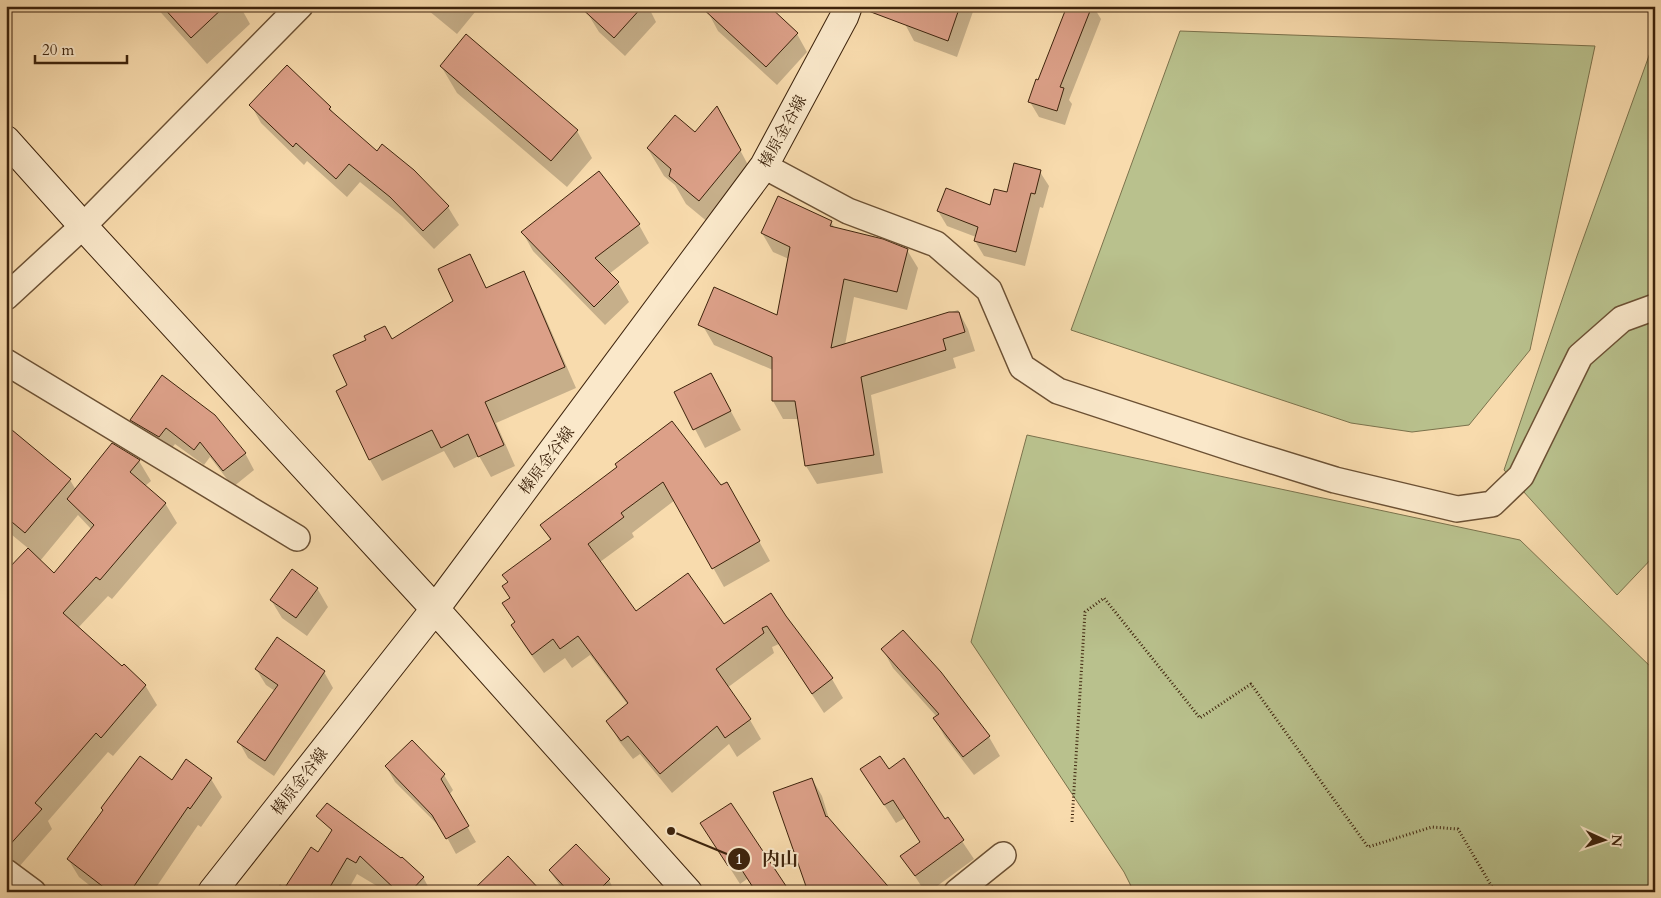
<svg xmlns="http://www.w3.org/2000/svg" width="1661" height="898" font-family="Cardo,'Noto Serif JP',serif">
<rect width="100%" height="100%" fill="#f8dbad"/>
<filter id="stains"><feTurbulence type="fractalNoise" baseFrequency=".004" numOctaves="4"/><feColorMatrix values="0 0 0 0 .2 0 0 0 0 .09 0 0 0 0 .02 0 0 0 .5 -.17"/></filter>
<radialGradient id="worn" r=".72"><stop offset=".6" stop-color="#630" stop-opacity="0"/><stop offset="1" stop-color="#630" stop-opacity=".3"/></radialGradient>
<path fill="#b9c18d" stroke="#7b724c" d="M1180 31 1595 46 1530 350 1469 425 1412 432 1351 423 1071 330Z
M1655 39V555L1617 595 1504 470 1577 256Z
M1027 435 1520 540 1655 671V892H1134L1124 872 971 642Z"/>
<path fill="#0003" fill-rule="evenodd" d="M155 6H240L250 24 207 64Z
M423 6H480L457 34Z
M579 6H648L656 22 625 56 599 32 588 14Z
M907 6H975L957 57 914 41 905 24Z
M1068 6H1093L1101 19 1069 100 1072 104 1065 125 1039 117 1030 102Z
M708 12 797 34 807 52 777 85 718 31Z
M441 66 577 131 592 158 567 187 457 93Z
M251 105 330 108 334 114 377 153 448 207 459 225 434 249 402 216 360 182 347 197 307 161 304 165 261 123Z
M695 134 732 135 755 178 715 228 686 204 675 185 664 176 648 149Z
M1040 172 1049 186 1043 208 1040 207 1025 266 984 256 975 241 976 237 947 226 938 211 991 207Z
M831 222 835 229 907 250 918 268 907 310 854 297 845 345 958 310 968 329 975 351 953 358 956 368 871 395 883 473 817 484 806 466 799 419H783L773 401V370L714 345 703 326 778 316 789 259 773 252 762 233Z
M639 225 649 243 609 274 618 283 629 302 605 325 533 251 523 233Z
M469 255 487 289 523 273 535 294 576 388 496 423 515 466 491 477 479 456 454 468 444 451 382 481 370 460 338 391 349 386 392 340 455 301Z
M711 374 741 430 705 448 676 393Z
M162 377 245 453 254 470 233 487 210 457 204 465 175 444 168 453 141 437 131 420Z
M6 422 11 431 70 480 76 490 112 444 139 461 151 481 145 486 165 503 177 523 112 599 108 596 78 628 123 668 145 685 157 705 113 756 108 752 48 821 52 829 18 868 6 857V573L29 549 6 530ZM78 515 92 530 54 575 40 561Z
M619 468 720 487 738 503 770 561 724 587 675 500 632 533 634 537 600 562 636 612 723 625 785 617 832 679 843 698 824 713 779 644 772 647 774 653 727 688 750 720 761 739 737 757 729 744 672 793 640 754 633 759 619 741 608 721 628 705 590 655 572 668 565 658 544 673 524 645 513 626 516 624 504 604 510 599 509 583 504 575 551 541 542 526Z
M317 588 328 607 307 636 282 618 271 600Z
M883 650 940 673 989 737 1000 756 974 775 945 737 934 718 937 717 893 668Z
M256 669 324 672 333 688 274 776 248 758 239 742 275 691 266 685Z
M386 766 444 775 453 790 449 795 476 842 456 854 443 830 395 782Z
M888 771 945 820 947 819 974 859 929 892H925L902 856 921 843 905 818 896 823 873 788Z
M211 779 222 797 201 827 198 825 153 892H98L79 877 68 859 172 782Z
M812 779 822 796 830 822 809 892Z
M343 816 423 877 431 892H387L357 874 347 892H275L280 884 285 888 318 854Z
M702 824 775 874 754 888 747 879 740 884Z
M550 871 609 880 615 892H564Z"/>
<path fill="#dca088" stroke="#3d230c" d="M162 6H225L191 38Z
M579 6H643L614 38Z
M700 6H769L798 33 766 67Z
M863 6H960L948 41 863 9Z
M1067 6H1092L1060 87 1064 88 1057 111 1028 102 1036 79 1038 80Z
M466 34 578 130 551 161 440 66Z
M287 65 331 107 329 109 377 151 382 144 414 170 449 206 423 231 390 197 349 164 336 179 296 143 293 147 249 105Z
M717 106 741 150 699 201 669 176 671 169 647 148 675 115 695 132Z
M1014 163 1041 170 1035 194 1031 193 1016 252 974 241 978 227 937 211 946 188 990 205 994 189 1007 192Z
M599 171 640 224 595 258 619 282 594 307 521 232Z
M778 196 832 221 830 226 883 239 908 249 897 292 844 279 831 348 949 312H959L965 332 943 339 946 350 861 377 874 455 805 466 795 401H772V357L698 325 714 287 777 315 790 247 761 233Z
M470 254 486 288 524 271 565 367 485 402 504 445 478 457 468 434 441 448 432 430 369 460 336 391 347 385 333 355 366 340 364 336 385 326 392 339 453 301 438 269Z
M711 373 731 411 693 430 674 392Z
M162 375 215 415 246 453 223 471 200 442 194 450 166 428 159 437 130 420Z
M672 421 721 485 727 482 760 541 712 569 663 482 621 513 624 517 588 544 636 611 688 573 724 624 771 593 786 616 833 678 812 694 767 626 762 628 764 633 716 669 751 719 725 738 717 726 660 774 628 736 621 741 606 721 628 703 578 636 560 649 553 639 532 655 511 625 515 622 502 603 510 598 502 586 508 582 502 575 551 539 540 525 617 467 615 464Z
M6 425 71 479 25 533 6 517Z
M112 443 140 460 130 472 166 503 100 580 96 577 63 613 122 666 124 664 146 685 101 738 96 733 35 803 42 809 6 849V571L28 548 54 573 94 525 67 499Z
M292 569 318 588 296 618 270 600Z
M903 630 941 672 990 736 963 757 933 718 939 714 881 649Z
M277 637 325 671 265 761 237 742 278 685 255 669Z
M412 740 445 774 441 779 469 826 446 839 432 815 385 766Z
M140 756 172 780 186 759 212 778 190 809 188 807 130 892H110L67 859 103 810 101 808Z
M880 756 889 769 904 758 945 819 948 817 964 840 915 876 900 856 920 842 893 800 884 805 860 769Z
M812 778 826 817 827 816 893 892H808L773 792Z
M327 803 401 858 402 857 424 877 410 892H398L360 856 356 863 347 858 327 892H282L311 847 318 852 332 830 316 816Z
M731 803 790 892H756L736 861 728 866 700 823Z
M576 844 610 879 597 892H569L549 870Z
M508 856 542 892H471Z"/>
<g fill="none" stroke-linecap="round" stroke-linejoin="round">
<defs>
<path id="street" d="M764 166 848 211 936 244 989 290 1022 367 1058 391 1241 451 1335 480 1457 509 1492 504 1521 476 1580 356 1622 319 1655 307
M6 297 83 226 300 6
M6 362 297 538
M6 872 33 892
M957 892 1003 855"/>
<path id="secondary" d="M6 140 83 226 435 609 688 892
M212 892 435 609 764 166 844 17 848 6"/>
</defs>
<use href="#street" stroke="#6c5134" stroke-width="28"/>
<use href="#secondary" stroke="#3d230c" stroke-width="30"/>
<path stroke="#3d230c" stroke-width="3" stroke-dasharray="1 2.5" stroke-linecap="butt" d="M1072 822 1085 612 1104 598 1200 718 1251 684 1368 847 1432 827 1458 829 1495 892"/>
<use href="#street" stroke="#fae8ca" stroke-width="25"/>
<use href="#secondary" stroke="#fae8ca" stroke-width="28"/>
</g>
<g text-anchor="middle" stroke-width="4" stroke-linejoin="round" paint-order="stroke">
<g font-size="16" fill="#3d230c" stroke="#fae8ca">
<text transform="translate(782 131) rotate(-61)" y="6">榛原金谷線</text>
<text transform="translate(546 460) rotate(-53)" y="6">榛原金谷線</text>
<text transform="translate(299 781) rotate(-52)" y="6">榛原金谷線</text>
</g>
</g>
<path fill="none" stroke="#3d230c" stroke-width="2" d="M671 831L739 859"/>
<g fill="#3d230c" stroke="#fae8ca" stroke-width="2">
<circle cx="671" cy="831" r="5"/>
<circle cx="739" cy="859" r="12"/>
</g>
<g font-size="15" text-anchor="middle" font-weight="bold" fill="#fff">
<text x="739" y="864">1</text>
</g>
<g font-size="18" text-anchor="middle" font-weight="bold" fill="#3d230c" stroke="#fae8ca" stroke-width="4" stroke-linejoin="round" paint-order="stroke">
<text x="780" y="865">内山</text>
</g>
<rect width="1661" height="898" fill="none" stroke="#f8dbad" stroke-width="25"/>
<rect x="8" y="8" width="1646" height="883" fill="none" stroke="#3d230c" stroke-width="2.5"/>
<rect x="12" y="12" width="1636" height="873" fill="none" stroke="#3d230c"/>
<g transform="translate(1604 840) rotate(93)" stroke="#fae8ca" stroke-width="4" paint-order="stroke">
<path d="M0-4L9 19L0 12L-9 19Z" fill="#3d230c"/>
<text y="-8" font-size="14" font-weight="bold" text-anchor="middle" fill="#3d230c">N</text>
</g>
<path d="M35 55v8h92v-8" fill="none" stroke="#3d230c" stroke-width="2.5"/>
<text x="42" y="55" font-size="15" fill="#3d230c" stroke="#fae8ca" stroke-width="4" paint-order="stroke">20 m</text>
<rect width="100%" height="100%" filter="url(#stains)"/>
<rect width="100%" height="100%" fill="url(#worn)"/>
</svg>
